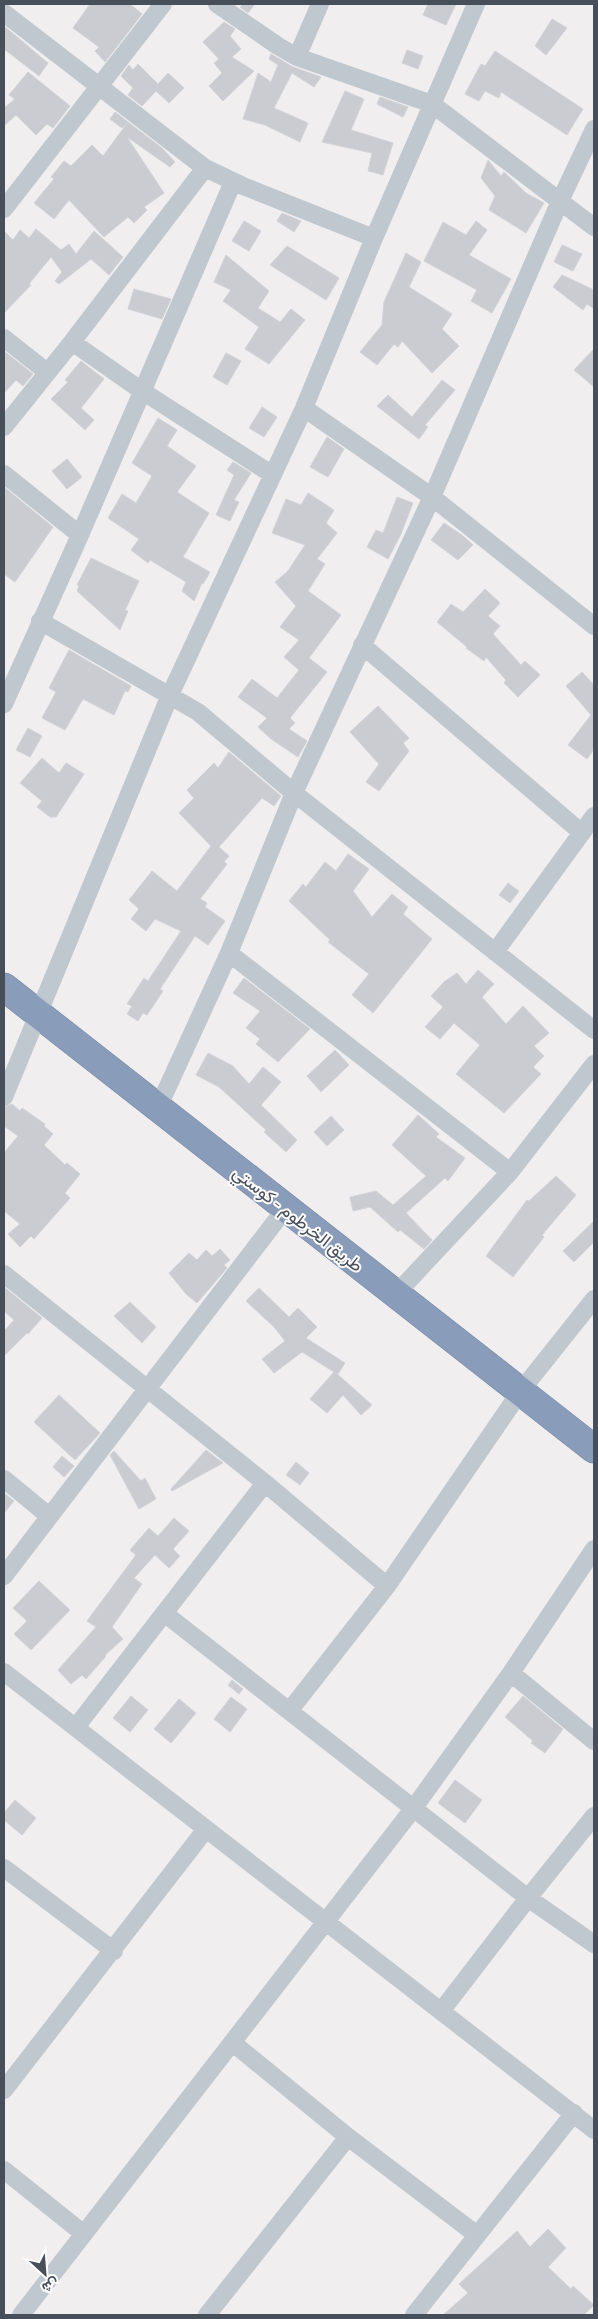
<svg xmlns="http://www.w3.org/2000/svg" width="598" height="2319" font-family="'Sofia Sans Condensed',Vazirmatn,sans-serif">
  <style>
    .building { fill: #cbccd2; stroke: #d2d3d9 }
    .lines { fill: none; stroke-linecap: round; stroke-linejoin: round }
    .highway-casing { stroke: #7487a5; stroke-width: 29 }
    .street { stroke: #bfc7cf; stroke-width: 18 }
    .highway { stroke: #899cb9; stroke-width: 28 }
    .labels { text-anchor: middle; stroke-width: 4; stroke-linejoin: round; paint-order: stroke }
    .street-label { font-size: 18px; fill: #474f5a; stroke: #fff }
  </style>
  <rect width="100%" height="100%" fill="#f0eeee"/>
  <path class="building" d="M90,4H130L142,14L105,62L95,51L99,47L73,28Z
    M243,4H253L254,5L248,13L240,7Z
    M428,4H456L446,25L423,15Z
    M552,19L567,28L546,55L535,46Z
    M224,22L235,29L230,36L241,49L232,57L254,71L223,101L209,86L222,73L214,63L219,59L203,42Z
    M4,26L48,63L39,76L4,49Z
    M407,50L423,56L418,69L402,63Z
    M495,51L583,109L567,135L501,92L499,98L485,91L479,101L465,94L481,64L485,66Z
    M271,54L293,67L321,77L314,87L292,73L274,108L308,123L300,142L265,125L243,119L258,73L271,82L278,65L269,59Z
    M138,64L158,84L168,73L184,88L169,103L156,91L142,106L128,95L133,88L121,76L129,65L133,70Z
    M28,72L70,106L53,128L47,124L36,135L16,115L4,126V108L15,99L9,95Z
    M345,91L364,99L351,130L393,143L383,175L368,171L372,153L322,142Z
    M380,97L408,107L403,117L377,104Z
    M115,112L128,122L122,128L110,119Z
    M128,122L162,148L175,162L170,167L127,137L164,193L144,207L147,210L134,223L128,217L104,237L69,200L54,219L34,203L54,179L51,177L64,161L71,166L92,145L103,156Z
    M488,160L501,176L504,172L526,193L544,203L526,233L489,210L495,196L481,178Z
    M282,213L301,221L294,232L277,221Z
    M244,221L261,231L249,251L232,241Z
    M476,221L487,230L469,255L511,279L492,313L471,301L477,290L424,261L443,222L466,235Z
    M36,229L61,250L69,244L76,254L94,231L123,257L109,275L91,259L59,284L55,281L62,272L51,257L29,284L31,285L4,313V231L13,240L20,230L29,238Z
    M562,245L582,254L573,271L554,262Z
    M287,246L339,278L326,300L270,265Z
    M406,253L421,262L409,287L452,314L442,329L459,346L432,373L402,341L398,347L394,344L377,365L360,352L382,325L384,302Z
    M226,255L269,291L258,308L280,322L291,309L305,320L269,364L245,349L259,327L223,301L231,290L214,282Z
    M562,275L594,290V309L587,304L583,310L553,287Z
    M134,289L171,299L162,319L128,309Z
    M594,349V387L574,370Z
    M4,351L33,374L23,386L16,380L4,393Z
    M226,353L241,361L227,385L213,377Z
    M81,361L104,379L81,408L94,420L85,430L51,399L68,382L65,380Z
    M442,380L455,390L425,425L428,427L419,439L377,406L388,395L412,417Z
    M262,407L277,417L264,437L249,428Z
    M158,418L177,430L167,446L196,466L177,492L209,513L183,557L210,572L203,584L202,583L194,601L182,591L186,582L150,560L148,563L131,550L139,539L108,518L122,494L136,503L152,476L132,463Z
    M327,437L344,449L328,477L310,467Z
    M67,459L82,477L67,489L52,471Z
    M233,462L251,473L234,500L239,502L230,521L216,515L234,475L227,470Z
    M4,487L53,527L15,582L4,574Z
    M308,493L334,510L326,523L337,533L317,559L325,564L308,591L341,615L309,658L327,672L290,718L295,723L289,729L307,741L298,757L271,739L258,727L267,718L238,697L252,679L277,698L299,670L284,657L299,640L280,627L296,606L275,582L288,571L305,545L272,533L286,499L301,505Z
    M397,497L413,503L401,534L388,559L367,547L376,530L383,533Z
    M444,523L462,535L473,545L458,560L431,540Z
    M91,558L139,581L125,610L128,611L120,630L77,591L79,586L77,585Z
    M485,589L500,603L488,616L500,626L493,634L521,665L525,661L540,675L518,697L504,683L506,680L486,657L484,661L466,648L467,647L437,622L451,604L463,612Z
    M69,650L131,686L128,692L125,691L114,715L83,699L65,730L42,718L56,692L49,688Z
    M582,672L594,685V749L587,759L568,745L591,715L566,686Z
    M378,706L409,738L403,743L409,751L379,791L366,782L379,764L350,732Z
    M28,728L42,736L30,757L16,750Z
    M229,752L281,796L274,806L262,798L219,847L229,856L224,862L227,864L200,899L207,903L205,907L225,921L208,945L195,936L160,989L163,991L147,1015L143,1013L138,1021L127,1014L132,1006L127,1004L144,978L148,981L181,931L155,919L146,931L131,919L139,909L129,900L152,871L177,891L211,846L179,813L194,798L187,790L214,763L218,768Z
    M42,758L59,773L66,763L84,774L56,817H50L37,807L42,801L20,783Z
    M348,854L369,869L353,891L372,917L392,894L408,907L403,914L432,939L373,1013L352,995L369,974L328,942L330,940L289,901L303,884L306,887L325,862L336,871Z
    M508,883L519,891L510,903L499,895Z
    M478,970L494,984L482,997L506,1024L523,1006L549,1033L534,1046L544,1056L533,1067L541,1074L504,1113L456,1074L480,1045L454,1023L440,1039L425,1027L443,1007L431,996L444,982L457,973L466,984Z
    M244,978L310,1029L278,1062L256,1044L260,1039L246,1028L260,1011L233,993Z
    M335,1050L349,1065L321,1092L307,1076Z
    M208,1053L233,1066L249,1084L263,1067L281,1082L261,1105L297,1140L286,1152L264,1132L266,1130L219,1087L196,1075Z
    M12,1104L20,1111L22,1108L45,1124L44,1126L53,1134L44,1145L65,1165L67,1163L80,1174L65,1193L70,1198L34,1239L31,1236L20,1247L8,1234L20,1224L4,1211V1153L18,1136L4,1126V1107Z
    M418,1115L439,1134L436,1137L465,1158L448,1181L445,1178L406,1213L432,1240L424,1249L400,1230L398,1232L370,1207L353,1211L350,1197L376,1191L393,1205L426,1176L392,1145Z
    M331,1116L344,1130L327,1146L314,1132Z
    M556,1176L576,1195L542,1235L544,1237L513,1277L486,1256L527,1200L529,1201Z
    M594,1221V1242L574,1262L563,1251Z
    M220,1249L230,1260L224,1265L227,1268L197,1303L186,1294L169,1273L189,1253L197,1260L206,1250L212,1256Z
    M4,1287L42,1318L28,1334L27,1333L4,1356V1331L14,1320L4,1311Z
    M259,1288L289,1317L298,1308L317,1327L306,1338L345,1363L338,1374L335,1372L372,1405L361,1415L343,1395L327,1413L310,1399L334,1372L302,1352L274,1373L262,1359L285,1341L274,1327L246,1301Z
    M130,1302L156,1327L142,1343L114,1316Z
    M59,1395L100,1433L75,1460L34,1422Z
    M206,1450L223,1463L172,1491L171,1489Z
    M114,1451L141,1481L145,1478L156,1499L139,1509L110,1455Z
    M62,1456L74,1466L64,1477L53,1467Z
    M296,1462L309,1473L300,1485L286,1475Z
    M4,1493L14,1501L4,1513Z
    M174,1518L189,1531L173,1549L180,1556L169,1568L155,1555L134,1578L142,1584L112,1627L123,1639L105,1655L106,1656L86,1679L82,1675L71,1684L58,1670L96,1627L87,1621L136,1555L130,1550L149,1528L158,1536Z
    M39,1581L70,1610L31,1650L14,1634L27,1621L13,1608Z
    M232,1680L243,1689L239,1694L228,1685Z
    M131,1696L148,1710L130,1732L113,1718Z
    M523,1696L563,1729L545,1753L531,1743L533,1741L505,1717Z
    M231,1697L247,1709L230,1732L214,1719Z
    M179,1699L196,1713L171,1743L154,1729Z
    M455,1780L482,1800L465,1823L438,1803Z
    M15,1800L36,1818L22,1835L4,1820V1813Z
    M548,2229L566,2248L548,2267L571,2289L573,2286L594,2305L584,2315H443L468,2293L459,2284L517,2231L530,2247Z"/>
  <g class="lines">
    <defs>
      <path id="highway" d="M4,987L594,1449"/>
    </defs>
    <use href="#highway" class="highway-casing"/>
    <path class="street" d="M217,4L278,46L297,57L432,104L594,227
      M4,13L205,168L243,186L374,238
      M297,57L320,4
      M4,209L163,4
      M4,338L47,372
      M72,342L142,391L273,475
      M304,408L432,497L594,626
      M4,427L72,342L205,168
      M4,474L80,535
      M40,621L198,712L294,793L594,1030
      M362,645L582,833
      M4,704L80,535L233,182
      M495,952L594,816
      M229,953L510,1172
      M4,1097L170,695L304,408L374,238L476,4
      M158,1108L229,953L294,793L432,497L560,201L594,129
      M4,1274L265,1483L387,1586
      M395,1295L510,1172L594,1064
      M4,1479L49,1516
      M4,1576L285,1209
      M164,1613L528,1898L594,1944
      M4,1672L594,2130
      M511,1673L594,1741
      M290,1710L387,1586L520,1392L594,1299
      M76,1727L265,1483
      M4,1868L114,1951
      M442,2010L528,1898L594,1816
      M233,2043L348,2137L477,2235
      M4,2090L206,1829
      M4,2170L84,2234
      M21,2315L413,1809L511,1673L594,1549
      M207,2315L348,2137
      M414,2315L574,2113"/>
    <use href="#highway" class="highway"/>
  </g>
  <g class="labels">
    <g class="street-label">
      <text transform="translate(298 1219) rotate(38)" y="6">طريق الخرطوم - كوستي</text>
    </g>
  </g>
  <rect width="598" height="2319" fill="none" stroke="#474f5a" stroke-width="10"/>
  <g transform="translate(45 2274) rotate(154)" stroke="#ffffff" stroke-width="4" paint-order="stroke">
  <path d="M0-4L9 19L0 12L-9 19Z" fill="#474f5a"/>
  <text y="-8" font-size="14" font-weight="bold" text-anchor="middle" fill="#474f5a">ش</text>
  </g>
</svg>
